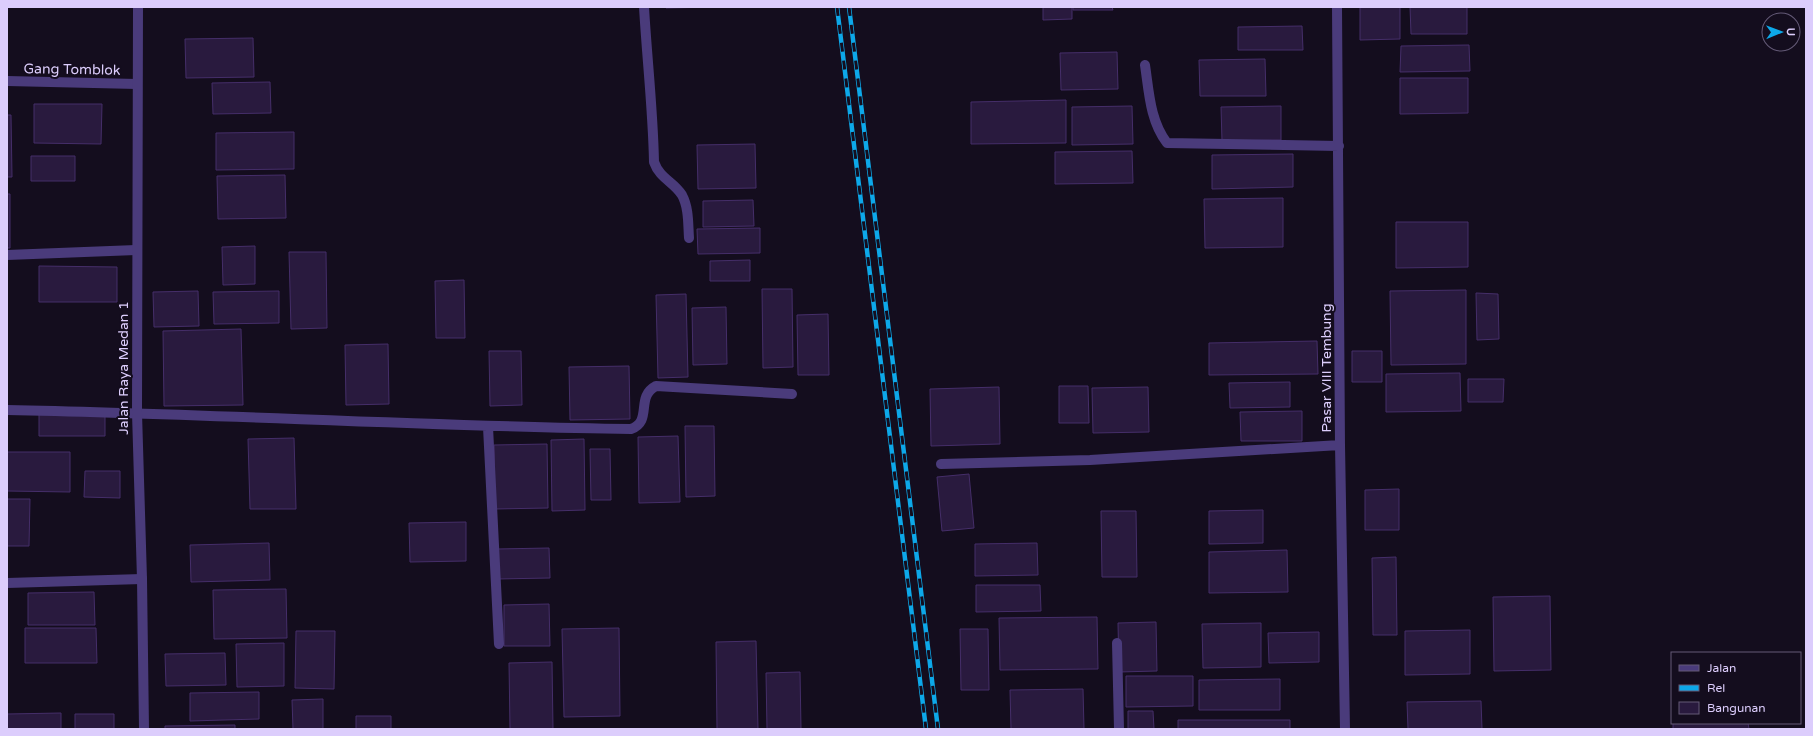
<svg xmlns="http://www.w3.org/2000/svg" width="1813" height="736" font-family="'Varela Round',sans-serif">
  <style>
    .building { fill: #291a3e; stroke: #452e69 }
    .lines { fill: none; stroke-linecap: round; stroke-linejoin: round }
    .minor { stroke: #4a3b7b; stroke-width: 10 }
    .tertiary { stroke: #4a3b7b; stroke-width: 10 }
    .rail-casing { stroke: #0da8e9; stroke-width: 4.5 }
    .rail { stroke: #140d1e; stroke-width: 3; stroke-dasharray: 9; stroke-linecap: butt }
    .labels { text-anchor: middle; stroke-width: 4; stroke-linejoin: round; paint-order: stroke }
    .street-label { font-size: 14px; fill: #dccdfc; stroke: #140d1e }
  </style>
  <rect width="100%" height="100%" fill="#140d1e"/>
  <path class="building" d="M666,7H715L666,8Z
    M1043,7H1072V19L1043,20Z
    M1073,7H1112L1113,10H1073Z
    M1360,7H1400V39L1360,40Z
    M1410,7H1467V34H1411Z
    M1302,26L1303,50H1238V27Z
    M253,38L254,77L186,78L185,39Z
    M1469,45L1470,71L1400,72L1401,46Z
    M1117,52L1118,89L1061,90L1060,53Z
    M1265,59L1266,96H1200L1199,60Z
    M1400,78H1468V113L1400,114Z
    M270,82L271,113L213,114L212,83Z
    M1066,100V143L971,144V102Z
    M34,104H102L101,144L34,143Z
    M1132,106L1133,144L1072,145V107Z
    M1281,106V140L1222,141L1221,107Z
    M7,115H11L12,177H7Z
    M294,132V169L216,170V133Z
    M755,144L756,188L698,189L697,145Z
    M1132,151L1133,183L1055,184V152Z
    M1293,154V187L1212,189V155Z
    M31,156H75V181H31Z
    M285,175L286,218L218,219L217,176Z
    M7,194H10V248H7Z
    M1283,198V247L1205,248L1204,199Z
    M753,200L754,226L703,227V201Z
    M1396,222H1468V267L1396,268Z
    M760,228V253L698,254L697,229Z
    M255,246V284L223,285L222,247Z
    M289,252H326L327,328L291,329Z
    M750,260V281H710V261Z
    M39,266L117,267V302H39Z
    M464,280L465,338H436L435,281Z
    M762,289H792L793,367L763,368Z
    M1466,290V364L1391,365L1390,291Z
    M198,291L199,326L154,327L153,292Z
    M279,291V323L214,324L213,292Z
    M1476,293L1498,294L1499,339L1477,340Z
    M686,294L688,377L658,378L656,295Z
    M726,307L727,364L693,365L692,308Z
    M828,314L829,375H798L797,315Z
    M241,329L243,405L164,406L163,331Z
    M1317,341L1318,374L1209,375V343Z
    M388,344L389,404L346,405L345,345Z
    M489,351H521L522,405L490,406Z
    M1352,351H1382V382H1352Z
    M629,366L630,419L570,420L569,367Z
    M1460,373L1461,411L1386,412V374Z
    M1468,379H1504L1503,402H1468Z
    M1290,382V407L1230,408L1229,383Z
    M1059,386H1088L1089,423H1059Z
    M999,387L1000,444L931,446L930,389Z
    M1148,387L1149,432L1093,433L1092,388Z
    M1302,411V441H1241L1240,412Z
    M39,412L105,413V436H39Z
    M685,426H714L715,496L686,497Z
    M678,436L680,502L639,503L638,437Z
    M294,438L296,509H250L248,439Z
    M584,439L585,510L552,511L551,440Z
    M547,444L548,508L495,509L494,445Z
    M590,449H610L611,500H591Z
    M7,452H70V492L7,491Z
    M85,471H120V498L84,497Z
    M969,474L974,528L942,531L937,477Z
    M1399,489V530H1365V490Z
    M7,499H30L29,546H7Z
    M1263,510V543L1209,544V511Z
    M1101,511H1136L1137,577H1102Z
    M466,522V561L410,562L409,523Z
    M269,543L270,580L191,582L190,545Z
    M1037,543L1038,575L975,576V544Z
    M549,548L550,578L497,579V549Z
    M1287,550L1288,592L1209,593V552Z
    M1396,557L1397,635H1373L1372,558Z
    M976,585H1040L1041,611L976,612Z
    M286,589L287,638L214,639L213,590Z
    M94,592L95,625H28V593Z
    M1550,596L1551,670L1494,671L1493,597Z
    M549,604L550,646H504V605Z
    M1097,617L1098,669L1000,670L999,618Z
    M1156,622L1157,671L1119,672L1118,623Z
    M1261,623V667L1203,668L1202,624Z
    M25,628H96L97,663H25Z
    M619,628L620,716L564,717L562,629Z
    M960,629H988L989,690H961Z
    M1470,630V674L1405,675V631Z
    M296,631H335L334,689L295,688Z
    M1319,632V662L1269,663L1268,633Z
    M756,641L758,729H717L716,642Z
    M284,643V686L237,687L236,644Z
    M225,653L226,685L166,686L165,654Z
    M552,662L553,729H510L509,663Z
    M800,672L801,729H767L766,673Z
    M1126,676H1193V706L1126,707Z
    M1280,679V710H1199V680Z
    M1083,689L1084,729H1011L1010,690Z
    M259,692V719L190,721V693Z
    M323,699V729H293L292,700Z
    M1481,701L1482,729H1408L1407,702Z
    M1128,711H1153L1154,729H1128Z
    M61,713V729H7V714Z
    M75,714H114V729H75Z
    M356,716H391V729H356Z
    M1178,720H1290V729H1178Z
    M1673,723H1748L1749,729H1673Z
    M235,725V729H165V726Z"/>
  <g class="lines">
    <path class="minor" d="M644,7C647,59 653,110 654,162C660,179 673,181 682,195C689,208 688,224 689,238
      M1337,7L1340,445L1345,729
      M1145,65C1149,92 1150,121 1167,143L1339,146
      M7,81L137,84
      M7,255L136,250
      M7,410C215,414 423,426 631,429C653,421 635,397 656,386L792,394
      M488,427L499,644
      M941,464L1090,460L1340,445
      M7,583L142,579
      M1117,643L1119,729"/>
    <path class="tertiary" d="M138,7L137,413L142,579L144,729"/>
    <defs>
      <path id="rail" d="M837,7L926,729
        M849,7L938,729"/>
    </defs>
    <use href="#rail" class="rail-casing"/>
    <use href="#rail" class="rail"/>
  </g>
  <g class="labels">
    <g class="street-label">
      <text transform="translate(72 69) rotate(1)" y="5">Gang Tomblok</text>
      <text transform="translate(123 368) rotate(-90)" y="5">Jalan Raya Medan 1</text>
      <text transform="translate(1326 368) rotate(-90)" y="5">Pasar VIII Tembung</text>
    </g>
  </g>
  <rect width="1813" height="736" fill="none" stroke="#dccdfc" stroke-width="16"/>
  <rect x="1671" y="652" width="130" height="72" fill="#140d1e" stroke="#645a77"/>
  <rect x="1679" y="665" width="20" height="6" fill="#4a3b7b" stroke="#645a77"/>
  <text x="1707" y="672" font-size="12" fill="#dccdfc">Jalan</text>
  <rect x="1679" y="685" width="20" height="6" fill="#0da8e9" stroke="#645a77"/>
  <text x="1707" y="692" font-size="12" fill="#dccdfc">Rel</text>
  <rect x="1679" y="702" width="20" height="12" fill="#291a3e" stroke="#645a77"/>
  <text x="1707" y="712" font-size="12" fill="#dccdfc">Bangunan</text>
  <g transform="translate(1781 32) rotate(89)"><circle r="19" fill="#140d1e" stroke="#645a77"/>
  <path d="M0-3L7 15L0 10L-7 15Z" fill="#0da8e9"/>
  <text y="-6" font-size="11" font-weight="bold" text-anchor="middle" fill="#dccdfc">U</text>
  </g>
</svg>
